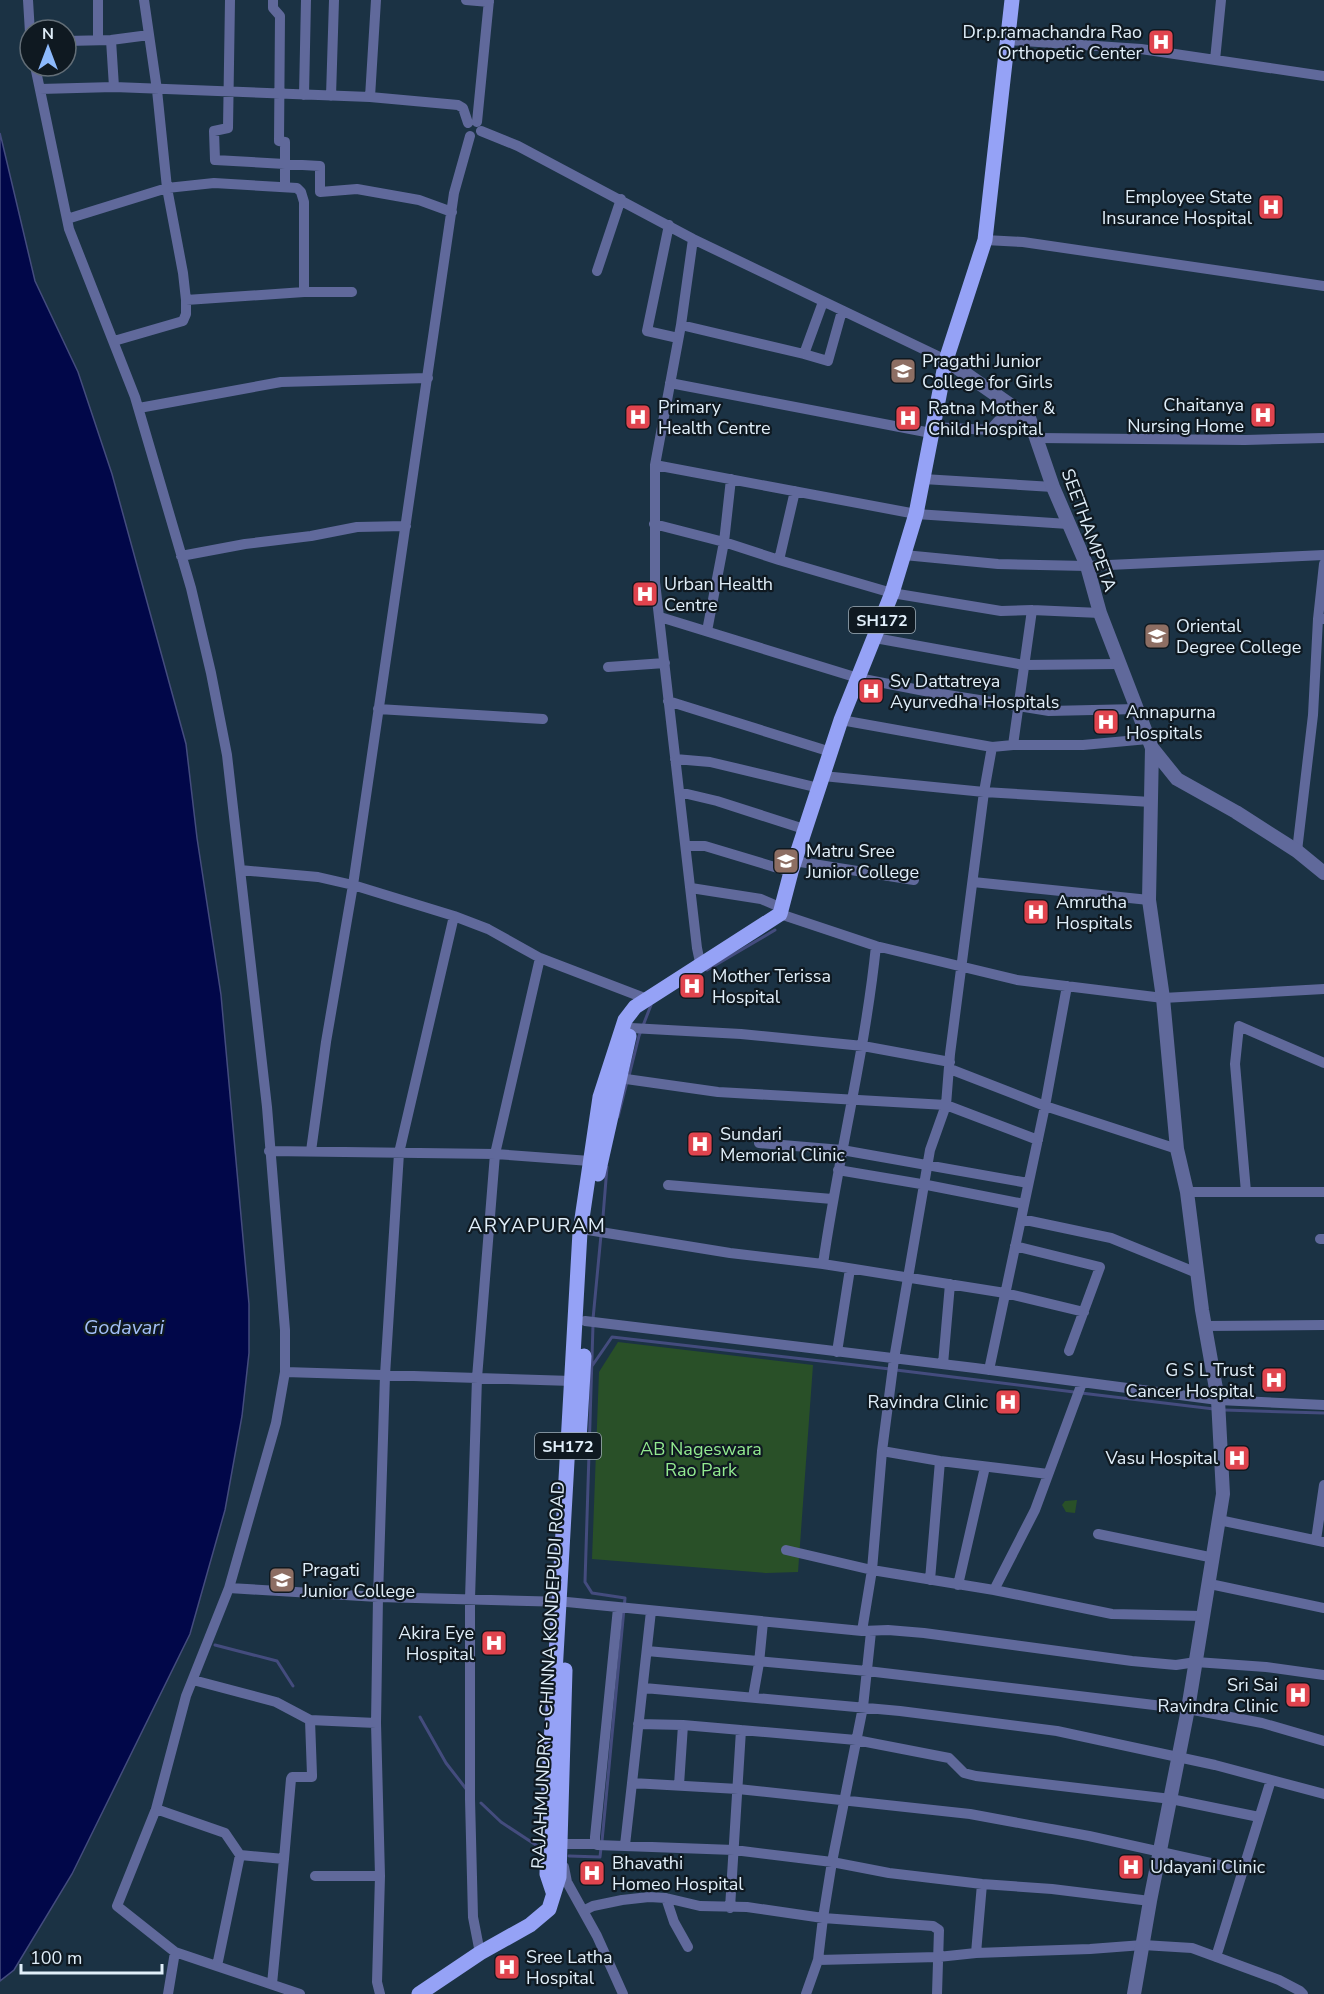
<svg xmlns="http://www.w3.org/2000/svg" width="1324" height="1994" font-family="'Nunito Sans',sans-serif">
  <style>
    .green { fill: #295028 }
    .water { fill: #010749; stroke: #444c7e; stroke-width: 1.5 }
    .lines { fill: none; stroke-linecap: round; stroke-linejoin: round }
    .stream { stroke: #444c7e; stroke-width: 3 }
    .minor { stroke: #60699b; stroke-width: 10 }
    .tertiary { stroke: #60699b; stroke-width: 14 }
    .primary { stroke: #95a2f6; stroke-width: 15 }
    .labels { text-anchor: middle; stroke-width: 4.5; stroke-linejoin: round; paint-order: stroke }
    .shield { fill: #0f1921; stroke: #a1aeb8; stroke-width: 1.5 }
    .shield-label { font-size: 16px; font-weight: bold; fill: #e0eef9 }
    .poi-label { font-size: 18px; fill: #e0eef9; stroke: #0f1921; text-anchor: start }
    .street-label { font-size: 18px; fill: #e0eef9; stroke: #0f1921 }
    .park-label { font-size: 18px; fill: #93ea90; stroke: #0f1921 }
    .neighbourhood-label { font-size: 20px; letter-spacing: 1.5px; fill: #e0eef9; stroke: #0f1921 }
    .water-label { font-size: 20px; font-style: italic; fill: #a2bef8; stroke: #0f1921 }
  </style>
  <rect width="100%" height="100%" fill="#1b3244"/>
  <path class="green" d="M618,1342L813,1365L798,1572L766,1573L592,1559L599,1372Z
    M1077,1500L1075,1513L1066,1512L1062,1505L1065,1501Z"/>
  <path class="water" d="M0,133L35,281L78,372L112,474L186,744L197,838L221,995L249,1304V1353L242,1416L225,1510L190,1634L72,1874L14,1970L0,1981Z"/>
  <g class="lines">
    <path class="stream" d="M707,970L775,930
      M629,1076L639,1036L651,1005
      M618,1117L627,1082
      M602,1229L607,1167
      M593,1319L601,1235
      M593,1325L585,1582L592,1593L625,1598L602,1841
      M592,1366L612,1337L890,1369
      M896,1370L1074,1392
      M1081,1393L1214,1409
      M1224,1410L1324,1413
      M215,1645L277,1661L293,1686
      M420,1717L446,1763L467,1790
      M481,1803L501,1822L542,1849
      M569,1856L600,1857L601,1848"/>
    <path class="minor" d="M28,0L30,33
      M230,0L228,128L214,131L215,160L320,166V192L357,189L419,200L452,212
      M273,0V8L280,16L279,141L285,142V187
      M466,0L489,2
      M98,40V0
      M111,40L114,87
      M1007,40L1141,49L1324,76
      M66,41L111,40L149,35
      M1215,60L1221,0
      M35,66L69,229L135,397L191,588L211,673L227,755L267,1107L285,1330V1372L276,1423L229,1588L186,1696L156,1809L117,1906L175,1952L300,1994
      M40,89L114,87L370,97L458,105L463,108L468,123
      M304,95L306,0
      M331,96L334,0
      M370,97L376,0
      M477,122L489,0
      M481,131L518,146L693,239L946,360
      M67,219L167,188L214,183L297,188L301,192L304,202V292L186,300L183,273L167,188L157,90L144,0
      M669,225L647,331L678,338
      M693,239L681,325L655,465V582L697,948L701,967
      M985,240L1023,242L1324,286
      M597,271L621,199
      M304,292H352
      M681,325L804,354L823,302
      M114,341L183,321L186,314V300
      M804,354L828,361L842,311
      M670,383L931,433
      M139,408L281,382L428,378
      M932,427L990,430L998,421L1029,418
      M1038,438L1245,440L1324,438
      M655,465L916,514L1068,524
      M923,479L1053,487
      M654,524L724,542L779,560L892,593L1001,611L1032,610L1100,613
      M904,555L998,564L1087,566L1324,555
      M181,556L245,544L311,536L357,527L406,526
      M779,560L795,491
      M660,617L858,678L935,693L1049,711L1137,709
      M1318,619L1324,564
      M707,631L724,542L731,479
      M875,638L1024,665L1120,664
      M608,667L665,663
      M668,701L831,752
      M378,709L543,719
      M841,720L992,747
      M1013,745H1083L1148,739
      M675,759L710,762L819,788
      M823,776L984,792L1151,802
      M679,792L717,801L804,829
      M686,846H705L791,872
      M1297,851L1313,715L1318,619H1324
      M794,861L914,880
      M240,870L318,877L353,885L454,916L488,929L540,958L647,999
      M973,882L1149,900
      M691,888L761,899L782,908
      M780,914L876,946L1017,980L1163,998L1324,989
      M631,1028L741,1034L863,1046L950,1062
      M950,1069L1045,1106L1177,1149
      M619,1078L718,1092L946,1105L1038,1140
      M759,1143L842,1150L1028,1183
      M269,1151L495,1154L590,1161
      M311,1151L326,1042L353,885L454,193L470,136
      M838,1170L927,1185L1024,1204
      M668,1185L832,1199
      M1187,1192H1324
      M1246,1192L1235,1064L1239,1026L1324,1063
      M1021,1219L1111,1238L1197,1273
      M588,1230L730,1253L823,1264L1005,1293L1084,1312
      M1320,1239H1324
      M1015,1246L1100,1267L1069,1351
      M823,1264C838,1158 865,1053 876,946
      M585,1321L975,1368L1218,1400L1324,1405
      M1205,1326L1324,1325
      M837,1352L850,1269
      M943,1364L950,1284
      M989,1370L1045,1106L1067,986
      M285,1372L572,1381
      M882,1451L940,1461L1048,1474
      M1219,1520L1324,1542
      M1098,1534L1214,1558
      M1316,1540L1324,1485
      M786,1550L872,1570L994,1590L1112,1614L1203,1616
      M930,1580L940,1461
      M1210,1584L1324,1608
      M958,1585L985,1467
      M229,1588L378,1597L567,1602L862,1631L888,1630L924,1633L1132,1661L1176,1665L1196,1662L1266,1667L1324,1675
      M994,1590L1035,1510L1082,1383
      M618,1608L595,1837V1842L597,1845L734,1850L832,1862L889,1873L982,1884L1052,1889L1150,1901
      M862,1631L872,1570L882,1451L894,1359L930,1150L946,1105L950,1054L984,792L992,747L1013,745L1032,610
      M647,1651L867,1671L1188,1709L1262,1723L1324,1741
      M193,1680L276,1702L310,1720L376,1723
      M644,1688L900,1711L1057,1731L1215,1765L1324,1794
      M753,1697L759,1663L763,1622
      M638,1724L683,1725L856,1740L949,1758L964,1773L976,1776L1171,1799L1259,1817
      M632,1783L651,1611
      M679,1785L683,1725
      M156,1809L225,1833L240,1855L284,1859L272,1984
      M561,1844H596
      M625,1845L632,1783L738,1789L970,1814L1089,1836L1242,1870
      M284,1859L291,1779L292,1777H312V1775L310,1720
      M564,1867L567,1882L597,1936L623,1994
      M315,1876H380
      M666,1898L674,1922L688,1947
      M730,1908L741,1730
      M583,1911L593,1906L622,1900L649,1897L666,1898L700,1906L747,1907L823,1918L933,1926L939,1930L937,1994
      M480,1953L473,1917L470,1799V1599L477,1378L495,1154L540,958
      M976,1953L982,1884
      M1216,1957L1271,1780
      M818,1960L938,1957L976,1953L1090,1949L1143,1945L1192,1948L1279,1980L1300,1991L1303,1994
      M217,1966L240,1855
      M168,1994L175,1952
      M380,1994L377,1982L380,1876L376,1723L378,1597L385,1375L399,1153L454,916
      M806,1994L818,1960L823,1918L832,1862L863,1707L871,1632"/>
    <path class="tertiary" d="M946,360L1029,418L1031,423L1053,487L1087,566L1100,613L1152,748L1177,779L1236,812L1297,851L1324,873
      M1134,1994L1150,1901L1188,1709L1223,1494L1218,1400L1202,1310L1187,1192L1177,1149L1163,998L1149,900L1152,748"/>
    <path class="primary" d="M598,1174L629,1036
      M579,1440L584,1356
      M553,1892L547,1874L549,1779L580,1232L600,1097L625,1020L635,1007L780,914L791,872L841,720L892,593L916,514L946,360L985,240L1012,0
      M419,1994L480,1953L530,1925L549,1909L559,1877L565,1670"/>
  </g>
  <defs>
    <symbol id="hospital-square" viewBox="-11 -11 22 22"><rect x="-9" y="-9" width="18" height="18" rx="4" fill="#e0444e" stroke="#0f1921"/><path d="M-5-5h3v3.5h4V-5h3V5h-3V1.5h-4V5h-3Z" fill="#fff"/></symbol>
    <symbol id="university-square" viewBox="-11 -11 22 22"><rect x="-9" y="-9" width="18" height="18" rx="4" fill="#8d6e63" stroke="#0f1921"/><path d="M0-5L7-2L0 1L-7-2ZM-4 1L0 2.5L4 1V4Q0 6-4 4Z" fill="#fff"/></symbol>
  </defs>
  <g fill-rule="evenodd">
    <use href="#hospital-square" x="1146" y="27" width="30" height="30"/>
    <use href="#hospital-square" x="1256" y="192" width="30" height="30"/>
    <use href="#university-square" x="888" y="356" width="30" height="30"/>
    <use href="#hospital-square" x="1248" y="400" width="30" height="30"/>
    <use href="#hospital-square" x="623" y="402" width="30" height="30"/>
    <use href="#hospital-square" x="893" y="403" width="30" height="30"/>
    <use href="#hospital-square" x="630" y="579" width="30" height="30"/>
    <use href="#university-square" x="1142" y="621" width="30" height="30"/>
    <use href="#hospital-square" x="856" y="676" width="30" height="30"/>
    <use href="#hospital-square" x="1091" y="707" width="30" height="30"/>
    <use href="#university-square" x="771" y="846" width="30" height="30"/>
    <use href="#hospital-square" x="1021" y="897" width="30" height="30"/>
    <use href="#hospital-square" x="677" y="971" width="30" height="30"/>
    <use href="#hospital-square" x="685" y="1129" width="30" height="30"/>
    <use href="#hospital-square" x="1259" y="1365" width="30" height="30"/>
    <use href="#hospital-square" x="993" y="1387" width="30" height="30"/>
    <use href="#hospital-square" x="1222" y="1443" width="30" height="30"/>
    <use href="#university-square" x="267" y="1565" width="30" height="30"/>
    <use href="#hospital-square" x="479" y="1628" width="30" height="30"/>
    <use href="#hospital-square" x="1283" y="1680" width="30" height="30"/>
    <use href="#hospital-square" x="1116" y="1852" width="30" height="30"/>
    <use href="#hospital-square" x="577" y="1858" width="30" height="30"/>
    <use href="#hospital-square" x="492" y="1952" width="30" height="30"/>
  </g>
  <g class="labels">
    <g class="shield">
      <rect x="849" y="607" width="66" height="26" rx="4.5"/>
      <rect x="535" y="1433" width="66" height="26" rx="4.5"/>
    </g>
    <g class="shield-label">
      <text x="882" y="626">SH172</text>
      <text x="568" y="1452">SH172</text>
    </g>
    <g class="poi-label">
      <text x="1142" y="38" text-anchor="end">Dr.p.ramachandra Rao<tspan x="1142" dy="21">Orthopetic Center</tspan></text>
      <text x="1252" y="203" text-anchor="end">Employee State<tspan x="1252" dy="21">Insurance Hospital</tspan></text>
      <text x="922" y="367">Pragathi Junior<tspan x="922" dy="21">College for Girls</tspan></text>
      <text x="1244" y="411" text-anchor="end">Chaitanya<tspan x="1244" dy="21">Nursing Home</tspan></text>
      <text x="658" y="413">Primary<tspan x="658" dy="21">Health Centre</tspan></text>
      <text x="928" y="414">Ratna Mother &amp;<tspan x="928" dy="21">Child Hospital</tspan></text>
      <text x="664" y="590">Urban Health<tspan x="664" dy="21">Centre</tspan></text>
      <text x="1176" y="632">Oriental<tspan x="1176" dy="21">Degree College</tspan></text>
      <text x="890" y="687">Sv Dattatreya<tspan x="890" dy="21">Ayurvedha Hospitals</tspan></text>
      <text x="1126" y="718">Annapurna<tspan x="1126" dy="21">Hospitals</tspan></text>
      <text x="806" y="857">Matru Sree<tspan x="806" dy="21">Junior College</tspan></text>
      <text x="1056" y="908">Amrutha<tspan x="1056" dy="21">Hospitals</tspan></text>
      <text x="712" y="982">Mother Terissa<tspan x="712" dy="21">Hospital</tspan></text>
      <text x="720" y="1140">Sundari<tspan x="720" dy="21">Memorial Clinic</tspan></text>
      <text x="1254" y="1376" text-anchor="end">G S L Trust<tspan x="1254" dy="21">Cancer Hospital</tspan></text>
      <text x="988" y="1408" text-anchor="end">Ravindra Clinic</text>
      <text x="1218" y="1464" text-anchor="end">Vasu Hospital</text>
      <text x="302" y="1576">Pragati<tspan x="302" dy="21">Junior College</tspan></text>
      <text x="474" y="1639" text-anchor="end">Akira Eye<tspan x="474" dy="21">Hospital</tspan></text>
      <text x="1278" y="1691" text-anchor="end">Sri Sai<tspan x="1278" dy="21">Ravindra Clinic</tspan></text>
      <text x="612" y="1869">Bhavathi<tspan x="612" dy="21">Homeo Hospital</tspan></text>
      <text x="1150" y="1873">Udayani Clinic</text>
      <text x="526" y="1963">Sree Latha<tspan x="526" dy="21">Hospital</tspan></text>
    </g>
    <g class="street-label">
      <text transform="translate(1089 530) rotate(70)" y="6">SEETHAMPETA</text>
      <text transform="translate(548 1675) rotate(-87)" y="6">RAJAHMUNDRY - CHINNA KONDEPUDI ROAD</text>
    </g>
    <g class="park-label">
      <text x="701" y="1455">AB Nageswara<tspan x="701" dy="21">Rao Park</tspan></text>
    </g>
    <g class="neighbourhood-label">
      <text x="537" y="1232">ARYAPURAM</text>
    </g>
    <g class="water-label">
      <text x="124" y="1334">Godavari</text>
    </g>
  </g>
  <g transform="translate(48 48)"><circle r="28" fill="#0f1921" stroke="#636e77" stroke-width="1.5"/>
  <path d="M0-4.5L10 22L0 15L-10 22Z" fill="#8cb9fc"/>
  <text y="-9" font-size="16" font-weight="bold" text-anchor="middle" fill="#e0eef9">N</text>
  </g>
  <path d="M21 1964v9h141v-9" fill="none" stroke="#e0eef9" stroke-width="3"/>
  <text x="30" y="1964" font-size="18" fill="#e0eef9" stroke="#0f1921" stroke-width="4.5" paint-order="stroke">100 m</text>
</svg>
